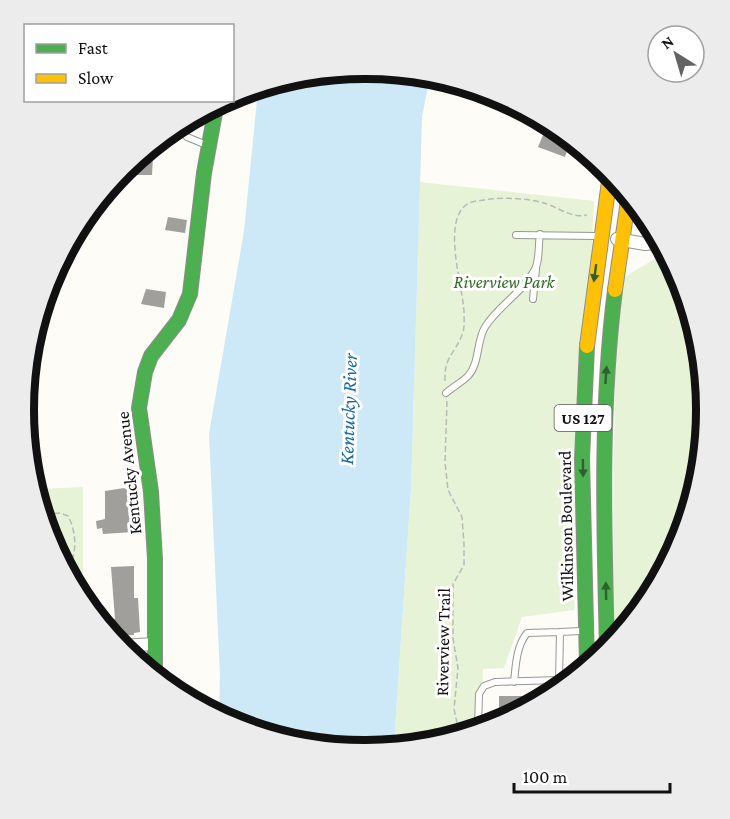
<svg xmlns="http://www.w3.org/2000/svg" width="730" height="819" font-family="'Crimson Pro',serif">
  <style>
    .green { fill: #e7f3d7 }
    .water { fill: #cde8f7 }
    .building { fill: #a19f9c }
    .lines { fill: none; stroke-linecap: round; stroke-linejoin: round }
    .lane-casing { stroke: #979795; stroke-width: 8 }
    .street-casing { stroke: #979795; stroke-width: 14 }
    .fast-casing { stroke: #8e8d8b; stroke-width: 16 }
    .slow-casing { stroke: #8e8d8b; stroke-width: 16 }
    .path { stroke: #b9b9b8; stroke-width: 1.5; stroke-dasharray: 6 3; stroke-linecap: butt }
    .lane { stroke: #fffffe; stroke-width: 6 }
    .street { stroke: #fffffe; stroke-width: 12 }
    .fast { stroke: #4caf50; stroke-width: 14 }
    .slow { stroke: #ffc107; stroke-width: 14 }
    .oneway { fill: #2e6030 }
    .labels { text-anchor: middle; stroke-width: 6; stroke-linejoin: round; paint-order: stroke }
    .shield { fill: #fff; stroke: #585858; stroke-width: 1.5 }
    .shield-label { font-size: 16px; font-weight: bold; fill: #111 }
    .park-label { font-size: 18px; font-style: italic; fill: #2f6b1f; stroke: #fff }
    .street-label { font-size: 18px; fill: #111; stroke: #fff }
    .water-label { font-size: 20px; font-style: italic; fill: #1768a6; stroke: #fff }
    .rim { fill: none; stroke: #111; stroke-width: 8 }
  </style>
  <rect width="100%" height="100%" fill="#fdfcf7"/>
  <path class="green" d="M420,182L594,201L574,610L522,617L504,668L483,669L481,727L394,745L411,488Z
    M663,254L680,279L706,410L680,540L612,641L616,282Z
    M83,487V589L50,540L40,489Z"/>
  <path class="water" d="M365,69L429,81L422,117L411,488L394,745L365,750L234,724L219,714L220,676L209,434L244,231L258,90Z"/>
  <path class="building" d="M546,128L569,144L565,157L538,147Z
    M143,155L153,156L152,175H136L137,159Z
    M168,217L187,220L185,233L165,230Z
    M146,289L166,292L164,308L141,304Z
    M124,488L127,490L129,518H133V532L103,534L102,528L97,529L96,521L105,519V491Z
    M134,566V598H138L140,632L134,633V635L114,636L108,627V619H115L111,567Z
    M499,696H538L499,722Z"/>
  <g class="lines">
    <defs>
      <path id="lane" d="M181,130L187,137L209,146
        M516,235L596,236
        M533,299L536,269
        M446,393C453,387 462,382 468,376C480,363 476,342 485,327C498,306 522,293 534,271C540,262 538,245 540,234
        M559,681L560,632L581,631
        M514,682C516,665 516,647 527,633L560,632
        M478,728L479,694L484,686L495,682L559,680"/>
      <path id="street" d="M617,239L645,244L656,243
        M121,646L154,644"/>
      <path id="fast" d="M607,649C604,529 600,410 615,290
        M587,664L582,459L587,346
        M155,671V559L151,492L139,408L145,372L151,356L179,320L190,294L204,173L216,107"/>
      <path id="slow" d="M615,290L628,201
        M587,346L610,174"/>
    </defs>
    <use href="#lane" class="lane-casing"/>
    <use href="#street" class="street-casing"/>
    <use href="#fast" class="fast-casing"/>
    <use href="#slow" class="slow-casing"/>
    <path class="path" d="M445,381C444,357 454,355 462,335C465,329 464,319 464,312C463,287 442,223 466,205C471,201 478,201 484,200C502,197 526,198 544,203C558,207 572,219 587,215
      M447,401L445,462L448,490L462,517L464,544V565L453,584V639L458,668L454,709L459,732
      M45,514L60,513L68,516C76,531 78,553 68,567"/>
    <use href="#lane" class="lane"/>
    <use href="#street" class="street"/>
    <use href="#fast" class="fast"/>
    <use href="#slow" class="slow"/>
  </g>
  <defs><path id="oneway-solid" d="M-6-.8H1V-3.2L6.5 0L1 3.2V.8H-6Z" transform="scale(1.5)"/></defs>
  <g class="oneway">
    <use href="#oneway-solid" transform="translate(595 273) rotate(98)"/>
    <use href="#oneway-solid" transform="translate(606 375) rotate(-86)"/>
    <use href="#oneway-solid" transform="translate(583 468) rotate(89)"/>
    <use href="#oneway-solid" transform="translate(606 591) rotate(-91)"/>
  </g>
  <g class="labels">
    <rect class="shield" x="554.5" y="405" width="57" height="26" rx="4.5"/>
    <g class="shield-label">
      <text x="583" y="424">US 127</text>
    </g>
    <g class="park-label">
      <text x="504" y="288">Riverview Park</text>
    </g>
    <g class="street-label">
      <text transform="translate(129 473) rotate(-96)" y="6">Kentucky Avenue</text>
      <text transform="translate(566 526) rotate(-91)" y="6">Wilkinson Boulevard</text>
      <text transform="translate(443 642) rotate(-89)" y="6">Riverview Trail</text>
    </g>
    <g class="water-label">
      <text transform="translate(348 409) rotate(-88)" y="7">Kentucky River</text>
    </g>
  </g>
  <path d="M0 0H730V819H0ZM364 79H366A330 330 0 0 1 696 409V410A330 330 0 0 1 366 740H364A330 330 0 0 1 34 410V409A330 330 0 0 1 364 79Z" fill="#ececec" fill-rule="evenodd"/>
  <path class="rim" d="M364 79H366A330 330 0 0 1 696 409V410A330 330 0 0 1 366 740H364A330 330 0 0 1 34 410V409A330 330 0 0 1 364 79Z"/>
  <rect x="24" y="24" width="210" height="78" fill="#ffffff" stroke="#a0a0a0" stroke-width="1.5"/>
  <rect x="36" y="44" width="30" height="9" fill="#4caf50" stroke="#a0a0a0" stroke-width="1.5"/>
  <text x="78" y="54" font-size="18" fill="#111111">Fast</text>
  <rect x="36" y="74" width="30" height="9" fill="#ffc107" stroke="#a0a0a0" stroke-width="1.5"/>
  <text x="78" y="84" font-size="18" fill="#111111">Slow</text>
  <g transform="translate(676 54) rotate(323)"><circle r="28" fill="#ffffff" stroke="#a0a0a0" stroke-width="1.5"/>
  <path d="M0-4.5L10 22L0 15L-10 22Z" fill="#646362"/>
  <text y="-9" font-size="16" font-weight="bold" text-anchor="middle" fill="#111111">N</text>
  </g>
  <path d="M514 783v9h156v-9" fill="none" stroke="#111111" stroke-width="3"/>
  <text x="523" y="783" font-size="18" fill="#111111" stroke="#ffffff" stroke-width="4.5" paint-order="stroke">100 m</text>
</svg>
